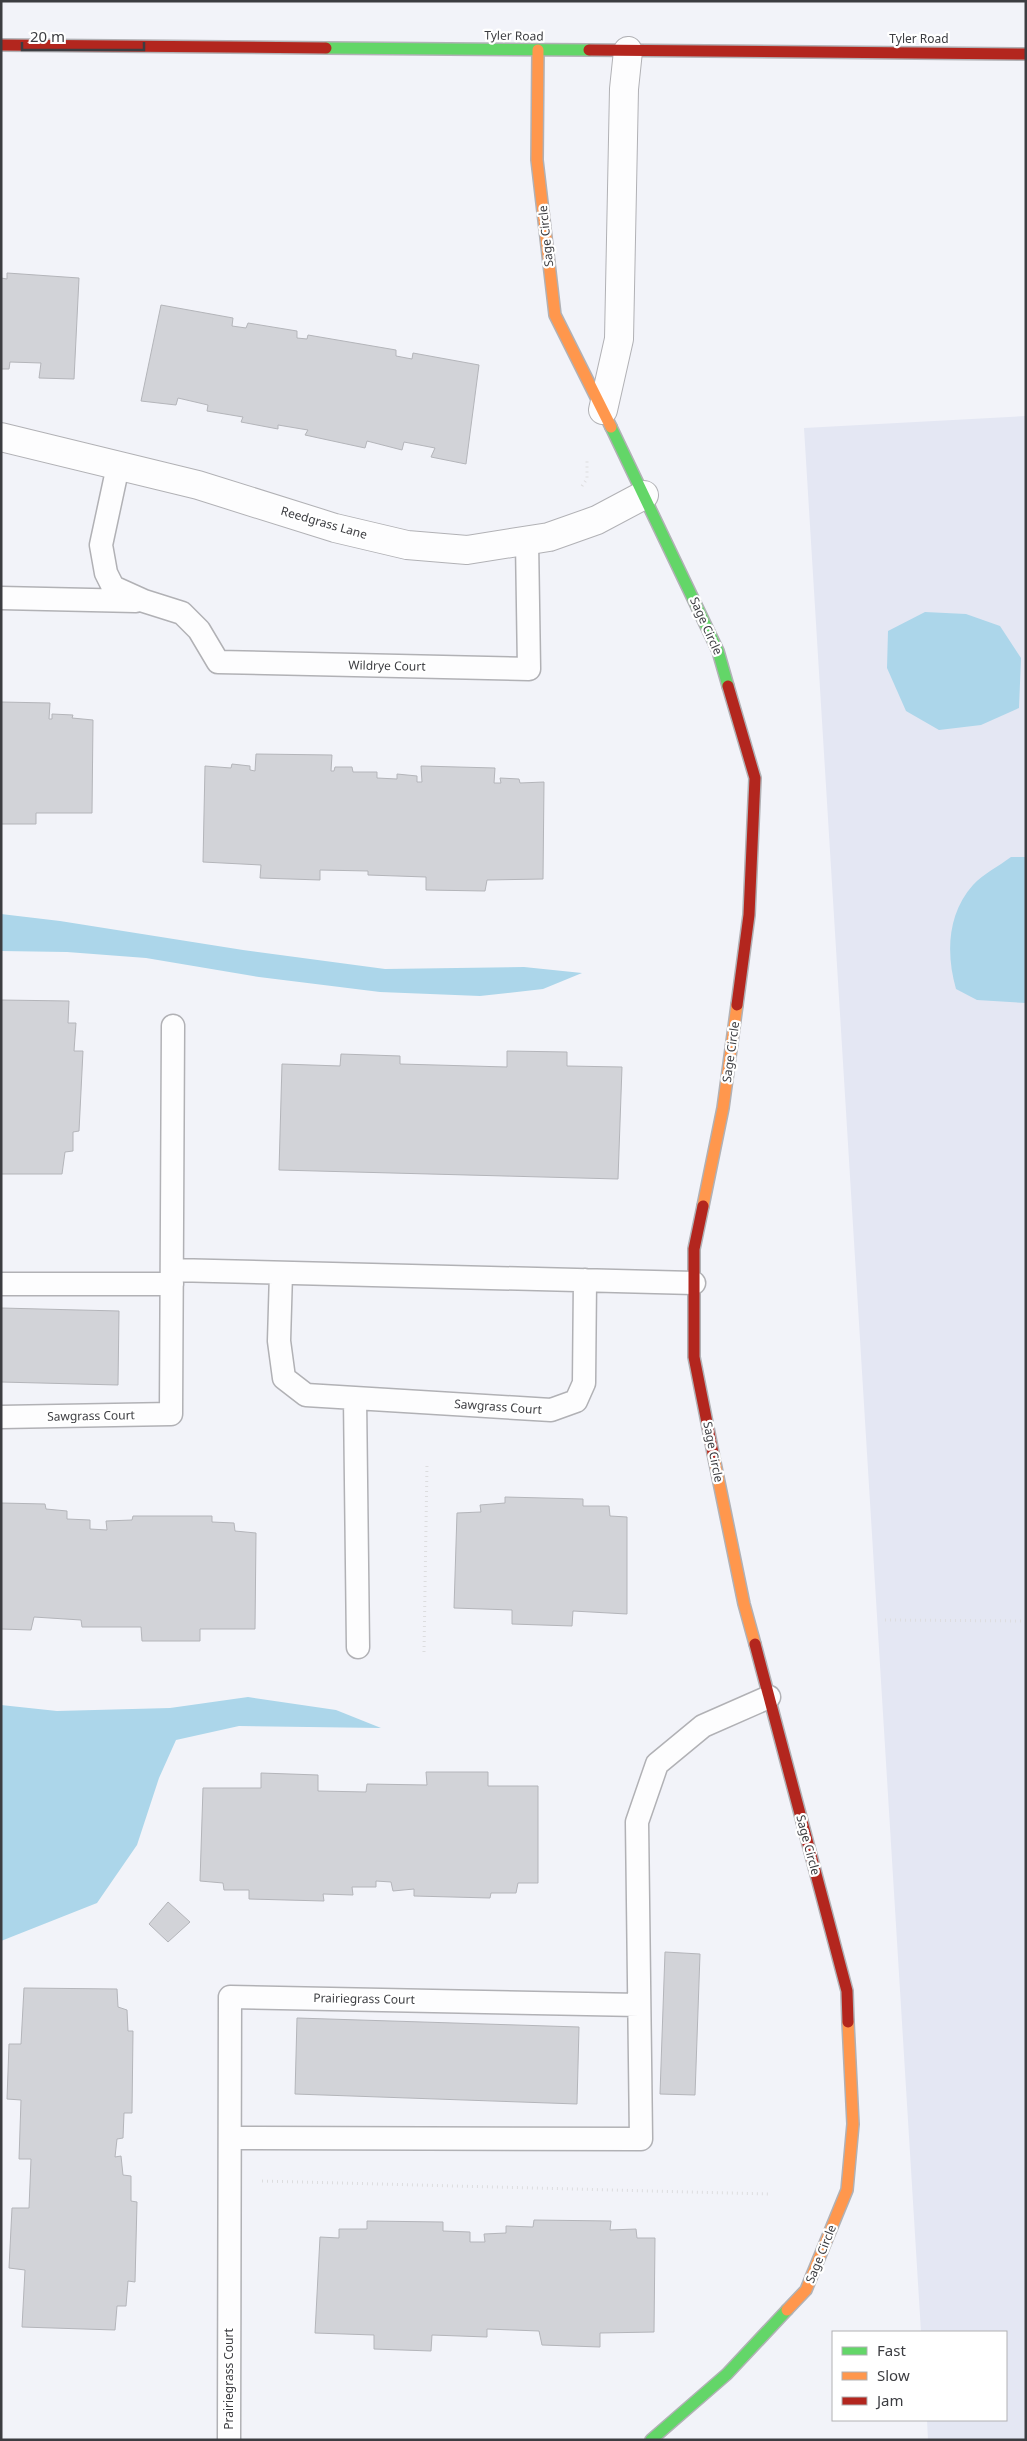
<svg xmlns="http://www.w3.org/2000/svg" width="1027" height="2441" font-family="'Noto Sans',sans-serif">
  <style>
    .built { fill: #e4e7f3 }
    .water { fill: #acd6ea }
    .building { fill: #d2d3d8; stroke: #b4b5ba }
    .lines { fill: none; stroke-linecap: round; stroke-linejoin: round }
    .lane-casing { stroke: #b1b1b5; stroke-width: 25 }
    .street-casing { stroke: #b1b1b5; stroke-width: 30 }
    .fast-casing { stroke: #b1b1b5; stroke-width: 14 }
    .slow-casing { stroke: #b1b1b5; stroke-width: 14 }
    .jam-casing { stroke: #b1b1b5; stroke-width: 14 }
    .path { stroke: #dddddf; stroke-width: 3; stroke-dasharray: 1 4; stroke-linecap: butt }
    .lane { stroke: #fdfdfe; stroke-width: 22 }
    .street { stroke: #fdfdfe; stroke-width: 28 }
    .fast { stroke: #63d668; stroke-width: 11 }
    .slow { stroke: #ff974d; stroke-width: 11 }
    .jam { stroke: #b3261e; stroke-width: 11 }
    .labels { text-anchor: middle; stroke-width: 4.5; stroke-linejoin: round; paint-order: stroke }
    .street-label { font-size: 12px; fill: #3c3d41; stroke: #fff }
  </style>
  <rect width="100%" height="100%" fill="#f2f3f9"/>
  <path class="built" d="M1026,416V2440H928L927,2420H1006V2332H921L804,428Z"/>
  <path class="water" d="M925,612L966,614L1000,626L1021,658L1019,708L981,725L939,730L906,711L887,668L888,631Z
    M1011,857H1026V1003L977,1000L956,989C946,954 947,914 973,885C983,874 999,866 1011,857Z
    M1,914L60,921L243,950L385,969L524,967L582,973L543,989L480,996L380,992L259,977L146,958L67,952L1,951Z
    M248,1697L336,1710L381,1728L239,1726L176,1740L159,1778L137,1845L97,1903L1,1941V1705L57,1711L170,1708Z"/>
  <path class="building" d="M7,273L79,278L74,379L39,378L41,363L10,362L9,369H1V278L7,279Z
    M161,305L233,318L232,326L246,328L248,323L297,331V338L307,339L308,335L396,350V356L412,359L413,353L479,365L466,464L431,457L435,448L404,442L402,450L367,441L365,448L305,435L308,430L278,425V429L241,422L243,417L207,411L208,405L178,398L176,405L141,401Z
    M1,702L50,703L49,719H52V714L73,715L72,718L93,720L92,813H36V824H1Z
    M256,754L332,755L331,771H334L335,767H352L353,772H377V778L397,779V774L417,776V782H422L421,766L495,768L494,783H501L500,778L519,779L520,783L544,782L543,879L487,880L485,891L426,890V877L368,875V871L320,870V880L260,878L261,865L203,862L205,766L231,768L232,764L250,766V770L255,771Z
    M1,1000L69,1001L68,1023H76L74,1051H83L79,1131L73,1132V1151L65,1152L62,1174H1Z
    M507,1051L567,1052V1066L622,1067L618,1179L279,1170L282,1064L340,1066L341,1054L400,1056V1064L507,1067Z
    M1,1308L119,1311L118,1385L1,1382Z
    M505,1497L583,1499V1506H609L610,1516L627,1517V1614L573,1611L572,1626L512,1624V1610L454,1608L457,1513L481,1512L480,1505L505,1503Z
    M1,1503L45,1504L46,1509L67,1511V1519L90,1520V1529L107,1530L106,1521L132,1520L133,1516H212V1522L234,1523L235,1531L256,1533L255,1629H200V1641H142L141,1627H82L81,1620L34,1617L31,1630L1,1629Z
    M426,1772H488V1786H538V1883H518L516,1893H491L490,1898L414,1896V1889L393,1891L391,1882L376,1881V1887H352L353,1895L323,1894L324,1901L249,1899V1890H224L223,1883L200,1881L203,1788H261V1773L318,1775V1791L366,1792L367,1784L427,1785Z
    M168,1902L190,1922L168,1942L149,1924Z
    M665,1952L700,1954L695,2095L660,2094Z
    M24,1988L117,1989L118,2007L127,2010L128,2031H133L132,2113H124L123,2138L117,2139L115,2157L121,2156L123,2175L131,2176V2201L137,2202L135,2282L128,2281L126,2306H117L115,2330L22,2327L25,2270L9,2268L12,2208H29L31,2159H19L21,2100L7,2099L9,2044H21Z
    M297,2018L579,2027L577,2104L295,2094Z
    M534,2220L611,2221L610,2230L636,2229L637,2238H655L654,2332L600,2333V2347L542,2345L539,2331L487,2329V2337L432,2335L431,2351L374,2349V2335L315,2333L320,2237L339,2238V2229H367V2221L443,2222V2231L470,2232V2242H485L484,2234L506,2233V2226L533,2227Z"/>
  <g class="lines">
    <defs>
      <path id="lane" d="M118,466L101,545L106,573L113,587L144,601L182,613L199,630L218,662L529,669L527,541
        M1,598L136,601
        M172,1270L694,1283
        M281,1273L279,1341L284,1378L306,1395L551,1410L576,1401L584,1383L585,1280
        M1,1284H172
        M355,1398L358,1647
        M1,1417L171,1414L173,1026
        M230,2138L641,2139L637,1822L657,1764L703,1726L769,1697
        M229,2440L230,1997L639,2005"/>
      <path id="street" d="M603,410L619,339L624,89L628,51
        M1,437L198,485L335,528L407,545L467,550L549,537L597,520L644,495"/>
      <path id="fast" d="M326,48L589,50
        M611,427L718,651L728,686
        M651,2440L727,2374L787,2310"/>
      <path id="slow" d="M538,50L537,160L555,315L611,427
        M703,1206L723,1108L737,1005
        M713,1453L744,1604L755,1644
        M787,2310L806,2290L847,2190L853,2124L848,2022"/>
      <path id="jam" d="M1,45L326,48
        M589,50L1026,54
        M728,686L755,778L749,915L737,1005
        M703,1206L694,1249V1357L713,1453
        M755,1644L847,1991L848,2022"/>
    </defs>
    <use href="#lane" class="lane-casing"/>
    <use href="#street" class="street-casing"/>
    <use href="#fast" class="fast-casing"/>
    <use href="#slow" class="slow-casing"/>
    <use href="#jam" class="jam-casing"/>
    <path class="path" d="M582,486L587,479V461
      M885,1620L1026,1621
      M424,1652L427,1463
      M262,2181L768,2194"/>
    <use href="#lane" class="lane"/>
    <use href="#street" class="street"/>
    <use href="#fast" class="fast"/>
    <use href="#slow" class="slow"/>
    <use href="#jam" class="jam"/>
  </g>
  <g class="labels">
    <g class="street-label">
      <text transform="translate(514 36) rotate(1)" y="4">Tyler Road</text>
      <text x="919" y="43">Tyler Road</text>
      <text transform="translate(546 236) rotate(-96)" y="4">Sage Circle</text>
      <text transform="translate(324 523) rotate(16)" y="4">Reedgrass Lane</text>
      <text transform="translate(706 626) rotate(66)" y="4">Sage Circle</text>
      <text transform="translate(387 666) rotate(1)" y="4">Wildrye Court</text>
      <text transform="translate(731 1052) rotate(-82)" y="4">Sage Circle</text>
      <text transform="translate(498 1407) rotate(4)" y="4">Sawgrass Court</text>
      <text transform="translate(91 1416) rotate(-1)" y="4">Sawgrass Court</text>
      <text transform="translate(713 1452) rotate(79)" y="4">Sage Circle</text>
      <text transform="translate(808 1845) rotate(75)" y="4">Sage Circle</text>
      <text transform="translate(364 1999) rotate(1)" y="4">Prairiegrass Court</text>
      <text transform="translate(821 2254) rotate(-68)" y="4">Sage Circle</text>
      <text transform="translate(229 2379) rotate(-90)" y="4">Prairiegrass Court</text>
    </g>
  </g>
  <rect width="1027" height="2441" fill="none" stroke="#3c3d41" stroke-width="5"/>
  <rect x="832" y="2331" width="175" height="90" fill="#ffffff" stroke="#b1b1b3"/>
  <rect x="842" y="2347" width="25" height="8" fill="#63d668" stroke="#b1b1b3"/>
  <text x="877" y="2356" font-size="15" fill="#3c3d41">Fast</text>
  <rect x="842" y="2372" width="25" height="8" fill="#ff974d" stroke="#b1b1b3"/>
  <text x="877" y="2381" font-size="15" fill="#3c3d41">Slow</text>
  <rect x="842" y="2397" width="25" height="8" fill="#b3261e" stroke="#b1b1b3"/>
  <text x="877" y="2406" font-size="15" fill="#3c3d41">Jam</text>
  <path d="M22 42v8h122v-8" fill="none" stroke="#3c3d41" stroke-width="2.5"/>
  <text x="30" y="42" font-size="15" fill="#3c3d41" stroke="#ffffff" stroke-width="4" paint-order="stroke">20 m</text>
</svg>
